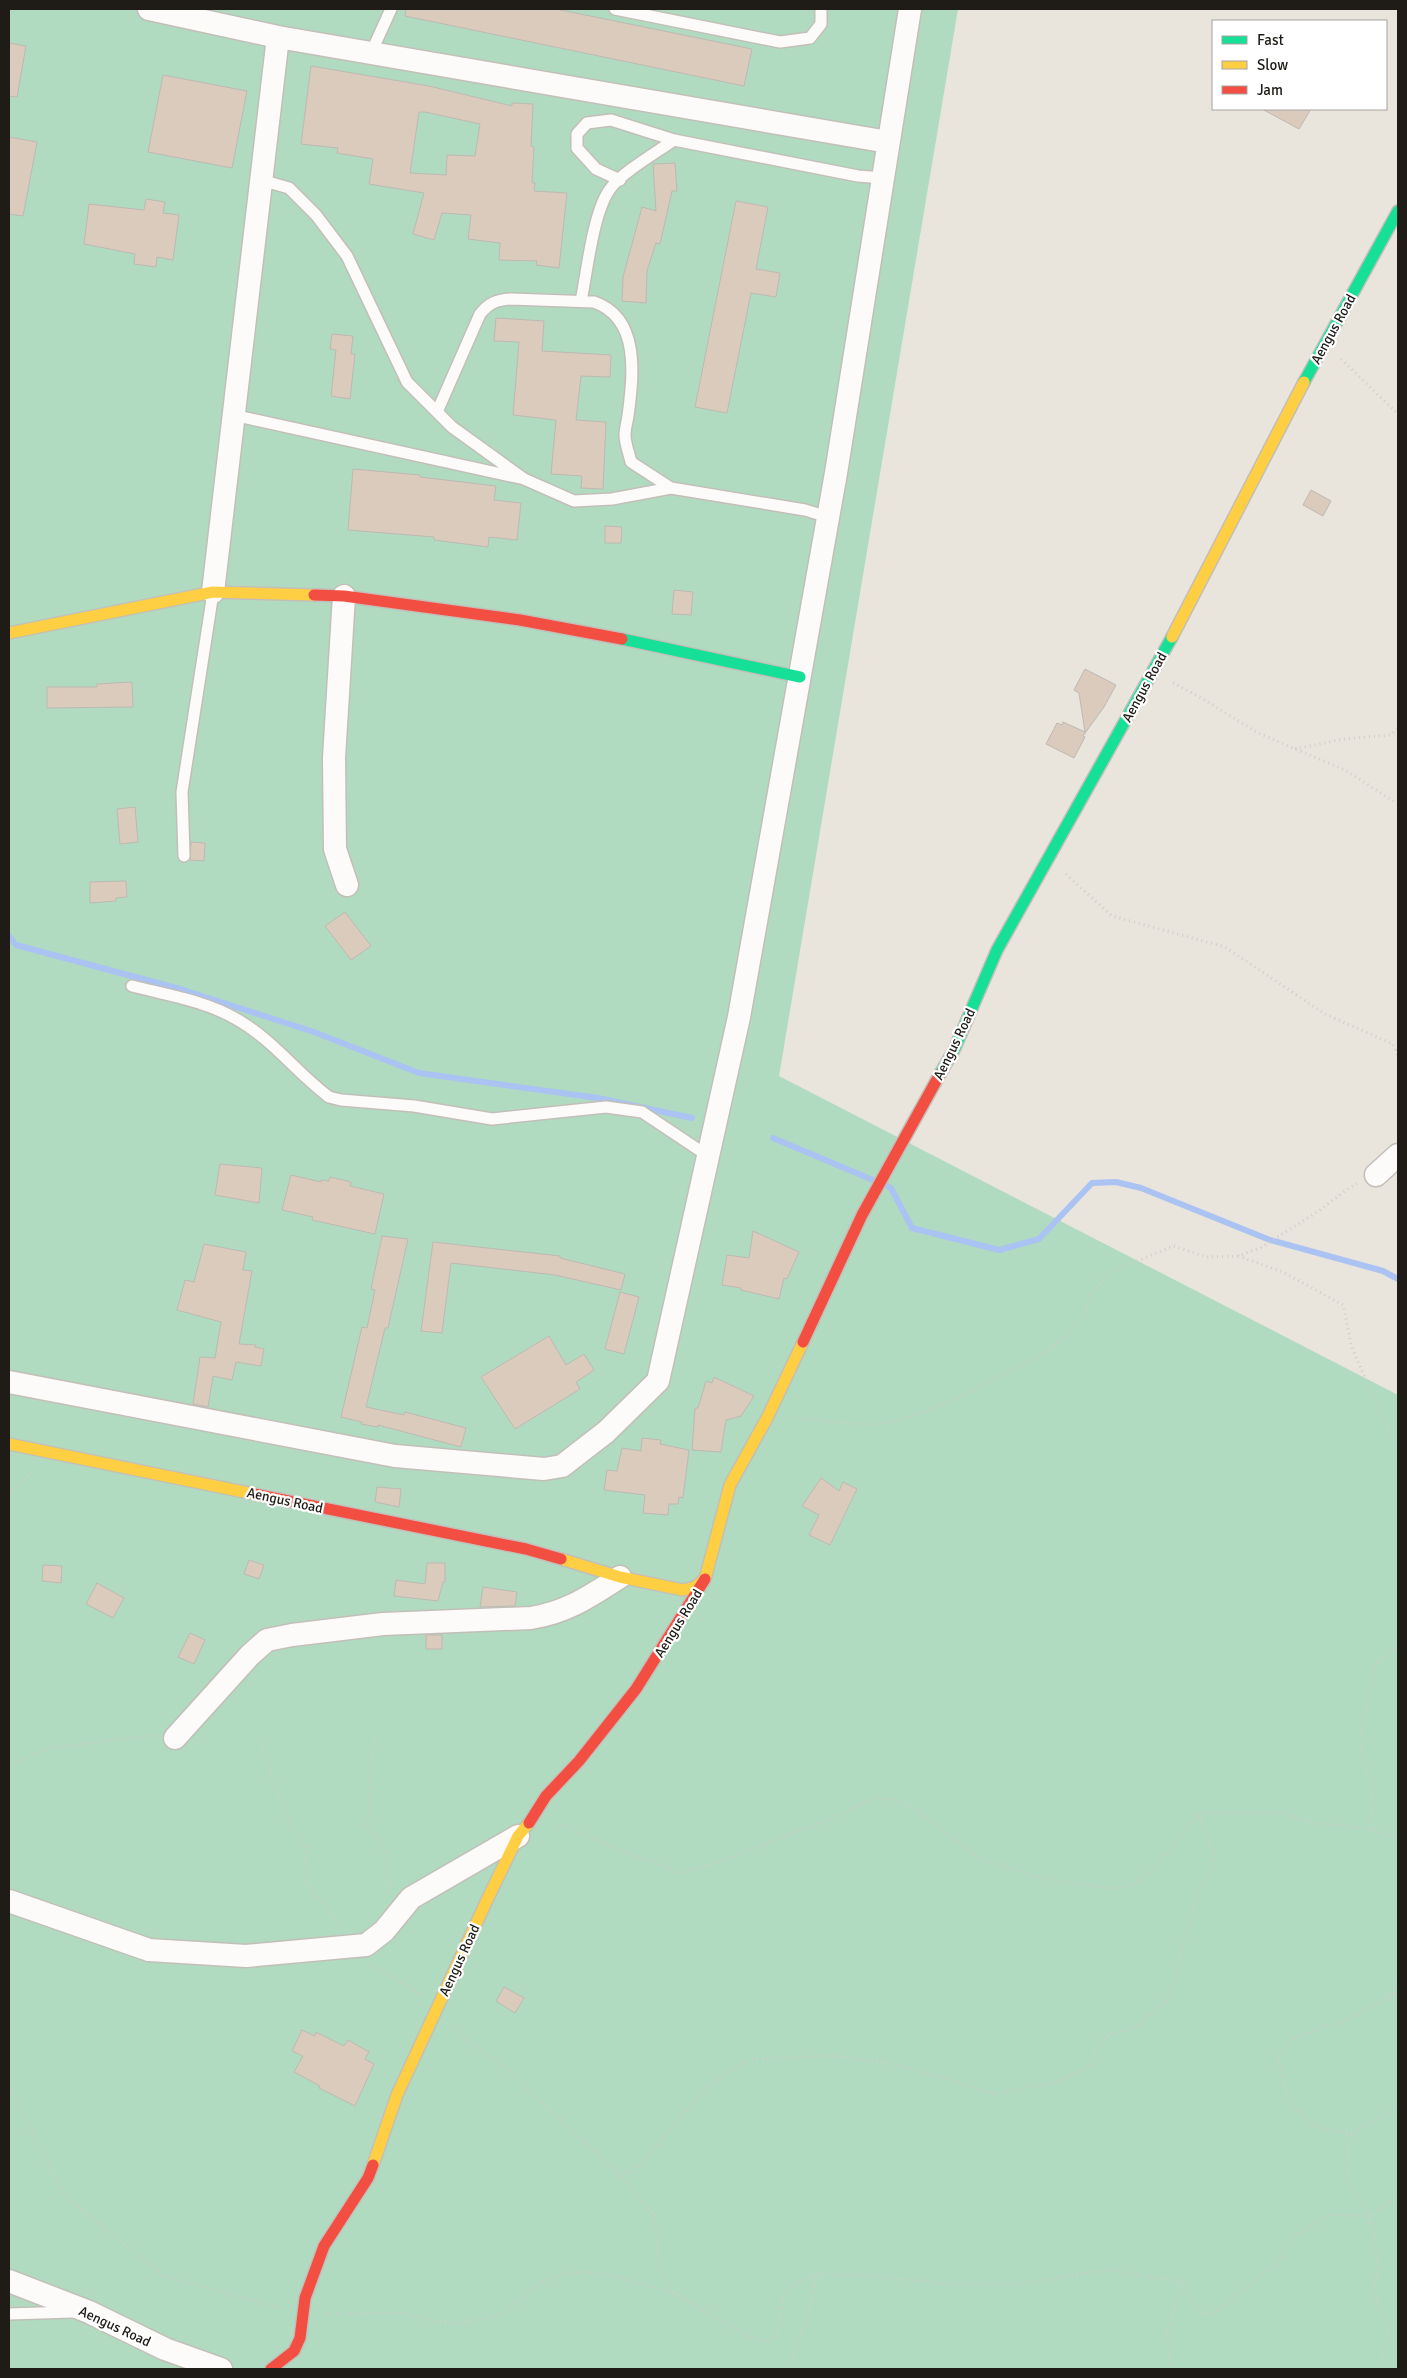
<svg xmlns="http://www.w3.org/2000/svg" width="1407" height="2378" font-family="Signika,sans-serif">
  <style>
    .green { fill: #b0dbc1 }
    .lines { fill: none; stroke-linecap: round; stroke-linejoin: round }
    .stream { stroke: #aac3f3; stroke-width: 6 }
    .building { fill: #dbcbbc; stroke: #beb9b3; fill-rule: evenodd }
    .lane-casing { stroke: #c3bfb8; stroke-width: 14 }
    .street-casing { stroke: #c3bfb8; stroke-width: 25 }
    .fast-casing { stroke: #c3bfb8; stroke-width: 14 }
    .slow-casing { stroke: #c3bfb8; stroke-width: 14 }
    .jam-casing { stroke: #c3bfb8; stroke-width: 14 }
    .path { stroke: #d0cecc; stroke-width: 3; stroke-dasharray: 1 4; stroke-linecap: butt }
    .lane { stroke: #fcfbfa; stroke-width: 11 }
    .street { stroke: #fcfbfa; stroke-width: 22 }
    .fast { stroke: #16e098; stroke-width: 11 }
    .slow { stroke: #ffcf43; stroke-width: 11 }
    .jam { stroke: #f24e42; stroke-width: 11 }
    .labels { text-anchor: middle; stroke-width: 4.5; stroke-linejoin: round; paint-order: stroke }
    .street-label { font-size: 14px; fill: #1f1b16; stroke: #fff }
  </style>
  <rect width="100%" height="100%" fill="#e9e4dc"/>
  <path class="green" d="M9,9H958L779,1076L1398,1395V2369H9Z"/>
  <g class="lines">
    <path class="stream" d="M9,936L16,945L180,989L314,1032L419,1073L598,1098L692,1118
      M773,1138L873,1180
      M887,1186L891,1188L912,1228L999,1250L1039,1239L1092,1183L1116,1182L1141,1188L1270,1240L1383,1271L1398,1279"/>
  </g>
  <path class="building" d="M406,9H556L752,49L744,86L405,16Z
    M9,43L26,46L17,97L9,96Z
    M311,66L429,86L512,106V103L533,104L531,146L534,147L532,183H535L534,191L567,193L559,268L536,265L537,261L499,260L500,243L468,239L471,215L442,213L434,240L413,234L424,193L369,184L373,159L337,153L338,148L301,144ZM419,112H425L480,124L475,156L447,155L446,175L410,173Z
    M163,75L247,91L232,168L148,152Z
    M1262,109H1311L1299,129Z
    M9,137L37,142L23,216L9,214Z
    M675,163L677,191H672L660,244L656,243L647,271L646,303L622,301L623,277L642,207L656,211L653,164Z
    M146,199L165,202L163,213L179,215L173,260L157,257L156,267L134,264L135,254L84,244L89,204L144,210Z
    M736,201L768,207L756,269L780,273L776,297L751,293L727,413L695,407Z
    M496,318L544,321L542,351L611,355L610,377L581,376L576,420L606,422L603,489L581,488L582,476L551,474L556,420L513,415L519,342L494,341Z
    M332,334L353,336L351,354H355L350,399L331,396L336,350L330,349Z
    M353,469L420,475V477L496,486L494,500L521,503L517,540L489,537L488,547L434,540V537L348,530Z
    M1311,490L1331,501L1323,516L1303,505Z
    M605,526L622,527L621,543H605Z
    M674,590L693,592L691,615L672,614Z
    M1085,669L1116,685L1104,707L1083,736L1085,737L1074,758L1046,744L1057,723L1062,725L1063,722L1085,732L1079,693L1074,690Z
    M132,682L133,707L47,708V687H97V684Z
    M135,807L138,842L120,844L117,809Z
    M191,842L205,843L204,861L190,860Z
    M126,881L127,897L116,898V901L90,903V882Z
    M345,912L371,946L351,960L325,926Z
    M220,1164L262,1168L259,1203L215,1195Z
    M291,1175L321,1182V1180L329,1181L330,1177L351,1182L350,1186L384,1194L375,1234L312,1220L313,1217L282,1210Z
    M753,1231L799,1252L787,1279L784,1278L779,1299L741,1290V1288L722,1285L727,1255L749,1258Z
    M382,1236L408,1239L388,1328H385L366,1407L404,1415L405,1412L466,1428L461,1447L378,1425V1427L361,1424L362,1422L341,1417L362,1327L367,1328L375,1290L371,1289Z
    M433,1242L560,1256V1258L625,1274L621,1290L555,1275L451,1263L442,1333L421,1331Z
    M204,1244L246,1252L243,1270L252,1271L239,1344L256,1345L255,1347L264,1349L261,1366L236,1362L232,1380L213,1376L208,1407L193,1404L200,1357L215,1358L221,1322L177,1310L185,1280L194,1282Z
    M620,1292L639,1297L624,1354L605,1349Z
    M549,1336L566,1365L584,1354L594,1370L576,1382L580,1389L515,1429L481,1377Z
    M714,1377L754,1396L741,1416L726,1420L721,1452L692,1450L695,1408H698L706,1381L712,1383Z
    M642,1438L661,1440L660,1444L689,1450L683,1498L679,1497L678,1504H669L668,1515L643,1513L645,1495L604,1490L607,1470L617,1471L622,1448L641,1451Z
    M821,1478L839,1491L843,1482L857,1489L830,1545L809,1535L819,1515L802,1506Z
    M377,1487L401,1489L399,1507L375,1502Z
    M249,1560L264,1565L259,1579L244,1574Z
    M427,1563H445V1582H443L438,1601L394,1596L396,1580L425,1584Z
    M43,1565L62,1566L61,1583L42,1581Z
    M97,1583L124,1598L113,1618L86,1604Z
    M483,1587L517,1592L515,1606L480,1607Z
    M190,1633L205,1640L194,1664L178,1657Z
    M426,1635H442V1649H426Z
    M504,1987L524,1998L515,2013L496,2001Z
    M302,2030L315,2036L316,2032L344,2046L348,2040L369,2052L365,2059L374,2064L355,2106L319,2088L320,2086L294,2072L303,2056L292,2051Z"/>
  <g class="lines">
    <defs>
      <path id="lane" d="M615,9L780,42L810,38L821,24V9
        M371,53L391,9
        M261,180L289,188L316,215L347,256L407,382L452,427L524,479L574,501L612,499L671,488
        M620,180L596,169L577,148V134L587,123L611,120L674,140L858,176L883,178
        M581,301C587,272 593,212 610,189C621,173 657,152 674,140
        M437,412L480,314C489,303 496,300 511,299L594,302C641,318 633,377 628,416C627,422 625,429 625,435C625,444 629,453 631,462L671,488L805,510L828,517
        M233,415L520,478
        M184,856L182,792L213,593
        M132,986C167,995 206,1001 238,1020C273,1040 297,1073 329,1097L341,1100L414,1106L492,1119L606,1107L642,1112L708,1156
        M9,2314L72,2312"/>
      <path id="street" d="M149,9L278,37L888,142
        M213,592L278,37
        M344,596L334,758L335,849L347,885
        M1376,1175L1398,1155
        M9,1382L395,1456L544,1469L562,1466L606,1432L658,1381L739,1017L836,473L910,9
        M175,1738L250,1655L267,1640L292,1635L383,1624L531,1618C568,1612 590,1596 620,1577
        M9,1901L149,1950L246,1956L366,1945L384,1931L411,1898L518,1836
        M9,2281L89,2312L165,2349L221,2369"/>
      <path id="fast" d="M1304,382L1398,211
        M622,639L800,677
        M940,1074L954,1050L997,950L1172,637"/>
      <path id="slow" d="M9,633L213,592L314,595
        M1172,637L1304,382
        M9,1444L254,1494
        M561,1559L620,1577L683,1590L695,1587L705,1579L730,1485L767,1418L803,1342
        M373,2165L397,2095L487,1900L518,1836L529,1823"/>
      <path id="jam" d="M314,595L344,596L520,620L622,639
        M803,1342L862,1215L940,1074
        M254,1494L526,1549L561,1559
        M529,1823L546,1796L579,1761L636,1689L705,1579
        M271,2369L294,2351L300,2338L305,2298L324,2246L368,2178L373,2165"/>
    </defs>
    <use href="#lane" class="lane-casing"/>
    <use href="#street" class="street-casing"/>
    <use href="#fast" class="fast-casing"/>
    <use href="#slow" class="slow-casing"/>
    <use href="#jam" class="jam-casing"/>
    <path class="path" d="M1341,359L1398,414
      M1173,683L1203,699L1258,733L1345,770L1398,804
      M1295,749L1343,739L1390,735L1398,729
      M1066,874L1112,916L1225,947L1325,1014L1393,1044L1398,1056
      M1238,1256L1283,1272L1343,1305L1352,1348L1393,1441L1398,1446
      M791,1418L875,1425L903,1419L948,1403L1045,1353L1082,1321L1091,1295L1109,1273L1173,1246L1207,1257L1238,1256L1262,1247L1320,1210L1346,1190L1358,1183
      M9,1493L32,1473
      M376,1738L371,1764L369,1816L363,1825C389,1841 387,1862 390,1889
      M261,1741L272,1780L289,1820L306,1849L307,1882L340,1926
      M9,1765L49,1748L156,1735
      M555,1827L563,1825L622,1851L682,1873L725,1860L779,1839L832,1818L874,1798L893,1799L914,1808L979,1858L1036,1877L1115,1889L1132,1885L1144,1878L1168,1852L1199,1813H1284L1316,1823L1370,1829L1398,1839
      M1370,1829L1373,1791L1360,1742L1368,1692L1377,1663L1398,1645
      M371,1964L419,1994
      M1390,1998L1398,1978
      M452,2031L500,2063L619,2174L655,2216L659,2264L673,2293
      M9,2085L66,2197L164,2276L280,2308
      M1352,2134L1313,2126L1290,2103L1277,2056L1296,2038L1323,2026L1338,2024L1398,1993
      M619,2174L634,2171L708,2087L749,2059L833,2056L889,2063L948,2079L992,2094L1057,2082L1092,2066L1097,2045L1110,2034L1138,2027L1166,2000L1177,1983L1180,1954L1199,1893L1215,1857L1199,1814
      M326,2314L402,2313L435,2321L461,2323L501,2315L543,2282L564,2273L588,2272L613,2276L674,2293L750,2337L764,2341L771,2340L777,2336L783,2296L793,2285L817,2274L871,2276L950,2284H1015L1108,2270L1184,2282L1191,2300L1205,2315L1219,2310L1275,2265L1296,2235L1332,2214L1370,2216L1387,2203L1398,2198
      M795,2369L794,2350L807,2321L817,2274
      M1172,2369L1167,2333L1175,2304L1183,2282
      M1381,2369L1389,2328L1386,2317L1379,2307L1374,2293L1378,2261L1370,2216L1349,2182L1347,2149L1352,2134L1398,2107"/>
    <use href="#lane" class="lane"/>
    <use href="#street" class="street"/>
    <use href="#fast" class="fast"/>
    <use href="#slow" class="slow"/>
    <use href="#jam" class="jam"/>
  </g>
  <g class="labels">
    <g class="street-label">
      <text transform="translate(1333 329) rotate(-61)" y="5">Aengus Road</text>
      <text transform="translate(1144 687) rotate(-61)" y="5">Aengus Road</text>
      <text transform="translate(954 1044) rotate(-64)" y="5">Aengus Road</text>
      <text transform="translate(285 1500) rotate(12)" y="5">Aengus Road</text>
      <text transform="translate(678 1623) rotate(-58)" y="5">Aengus Road</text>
      <text transform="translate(459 1960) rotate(-65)" y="5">Aengus Road</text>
      <text transform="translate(115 2326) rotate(25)" y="5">Aengus Road</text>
    </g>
  </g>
  <rect width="1407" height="2378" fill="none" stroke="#1f1b16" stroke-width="20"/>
  <rect x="1212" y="20" width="175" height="90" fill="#ffffff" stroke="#a5a4a2"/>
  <rect x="1222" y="36" width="25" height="8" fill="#16e098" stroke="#a5a4a2"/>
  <text x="1257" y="45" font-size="15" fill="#1f1b16">Fast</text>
  <rect x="1222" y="61" width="25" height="8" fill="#ffcf43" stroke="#a5a4a2"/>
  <text x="1257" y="70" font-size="15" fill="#1f1b16">Slow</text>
  <rect x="1222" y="86" width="25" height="8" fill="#f24e42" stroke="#a5a4a2"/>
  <text x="1257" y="95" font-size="15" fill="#1f1b16">Jam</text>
</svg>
